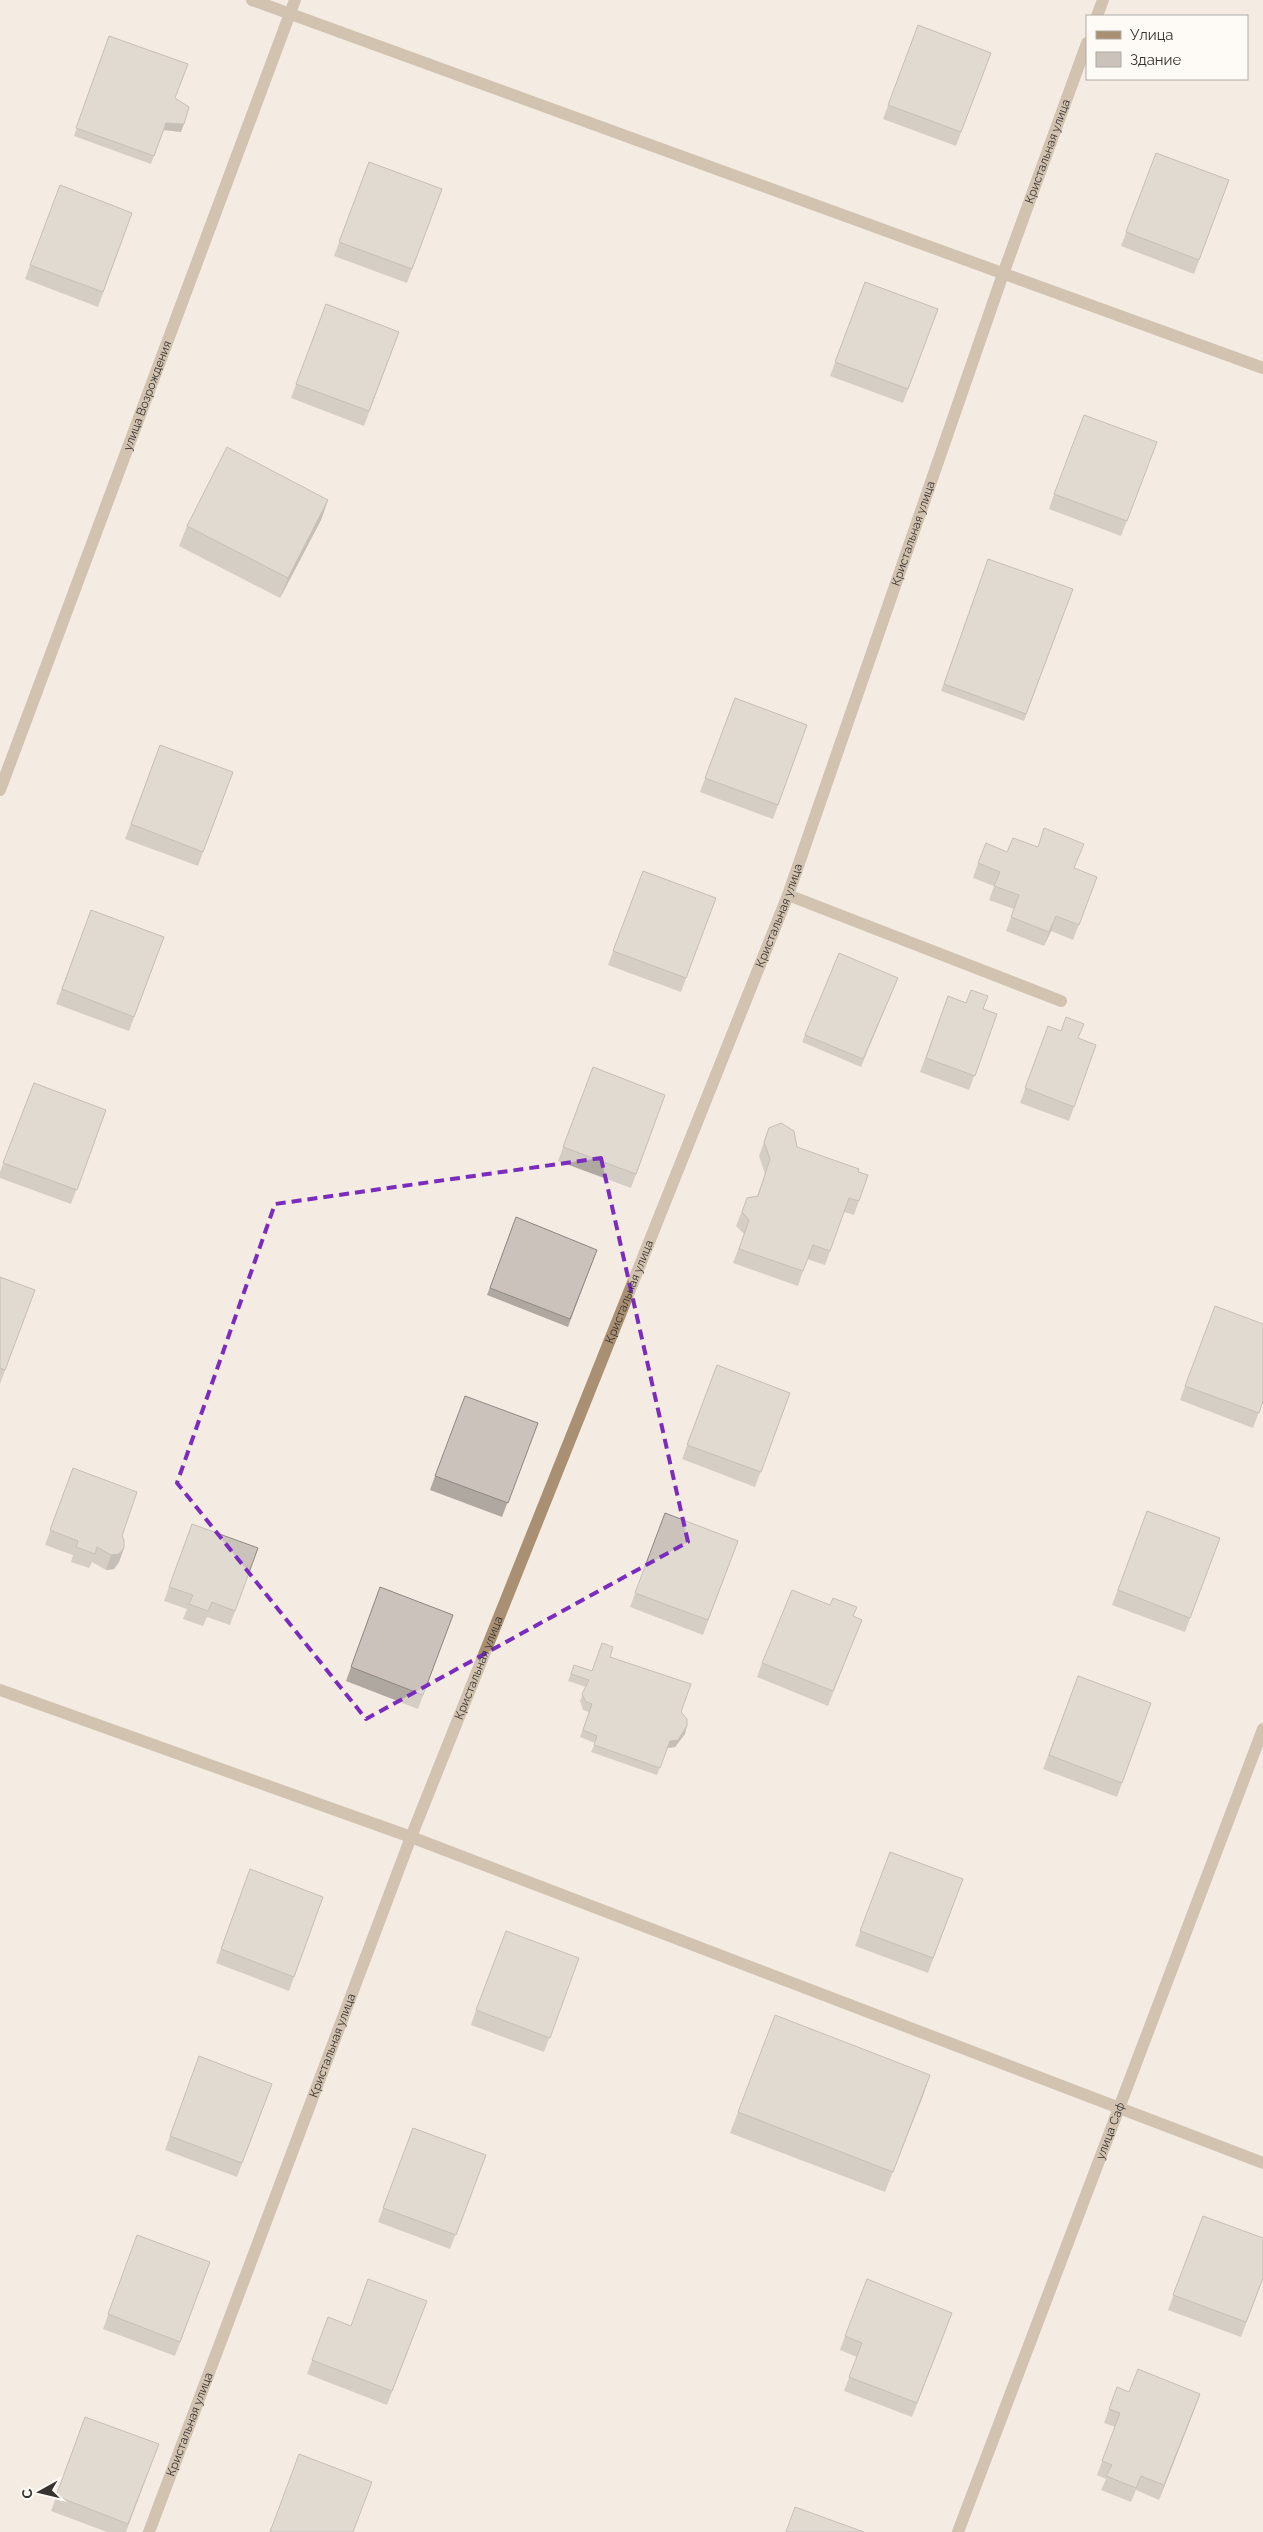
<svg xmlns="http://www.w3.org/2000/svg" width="1263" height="2532" font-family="Raleway,sans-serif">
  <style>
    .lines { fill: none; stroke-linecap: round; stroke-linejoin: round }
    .minor { stroke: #a99073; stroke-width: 12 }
    .wall { fill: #afa8a1 }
    .shaded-wall { fill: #8e8883 }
    .building { fill: #cbc3bb; stroke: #8e8883 }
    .marked { fill: none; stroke: #7b2cbf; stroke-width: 4; stroke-dasharray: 10 6; stroke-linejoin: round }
    .labels { text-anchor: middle; stroke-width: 4.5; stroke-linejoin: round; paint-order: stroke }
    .street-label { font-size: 12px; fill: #363330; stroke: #fefaf5 }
  </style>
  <rect width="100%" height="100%" fill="#f4ece3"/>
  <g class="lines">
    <g class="minor">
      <path d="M252,0L1263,368"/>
      <path d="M1097,16L1103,0"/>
      <path id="s1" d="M0,790L295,0"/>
      <path d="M788,895L1061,1001"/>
      <path d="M0,1690L411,1837L1263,2163"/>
      <path id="s2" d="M149,2532L411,1837L788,895L1003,274L1087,43"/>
      <path id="s3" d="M958,2532L1263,1729"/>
    </g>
  </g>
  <path class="wall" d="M918,25L991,53L956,146L883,119Z
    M109,36L175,98L181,132L164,130L151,164L74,136Z
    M1156,153L1229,180L1194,274L1121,246Z
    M369,162L442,189L407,283L334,256Z
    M60,185L132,213L98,307L25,279Z
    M865,282L938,309L903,403L830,376Z
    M326,304L399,332L364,426L291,398Z
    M1157,442L1121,536L1049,509L1054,494Z
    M328,500L321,520L280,598L179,546L187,526Z
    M988,559L1073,589L1024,721L941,691Z
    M735,698L807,725L773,819L700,792Z
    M160,745L233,772L198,866L125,839Z
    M1007,852L1075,868L1097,877L1073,940L1051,931L1044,946L1006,931L1014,909L989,900L994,886L973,878L978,863Z
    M643,871L716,898L681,992L608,965Z
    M91,910L164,937L129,1031L56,1004Z
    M898,978L861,1067L802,1042L805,1035Z
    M948,996L997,1014L969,1090L920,1072Z
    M1048,1026L1096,1045L1069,1121L1020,1103Z
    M593,1067L665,1095L631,1188L558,1161Z
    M34,1083L106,1110L71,1204L0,1178V1172Z
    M769,1128L797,1147L868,1175L854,1215L844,1212L825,1265L807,1259L798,1286L733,1263L744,1234L736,1226L747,1198L757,1196L765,1174L759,1156Z
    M516,1217L597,1250L568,1327L487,1295Z
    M0,1277L35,1290L0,1384Z
    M717,1365L790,1393L755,1487L682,1459Z
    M1185,1386L1263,1401L1253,1428L1180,1400Z
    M538,1423L502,1517L430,1490L435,1476Z
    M73,1468L122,1536L124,1548L119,1562L114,1569L106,1570L92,1562L89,1568L71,1562L73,1555L45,1545Z
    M1147,1511L1220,1538L1185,1632L1112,1605Z
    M665,1513L738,1541L703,1635L630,1607Z
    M192,1524L235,1611L230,1625L207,1617L203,1626L183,1619L187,1609L164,1601Z
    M380,1587L453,1615L418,1709L346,1681Z
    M830,1605L854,1617L856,1634L828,1706L757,1677L762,1663Z
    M610,1657L681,1712L685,1734L675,1747L667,1748L657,1775L591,1752L595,1743L580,1737L589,1712L583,1710L580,1701L586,1687L568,1681L574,1665L592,1671Z
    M1078,1676L1151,1703L1117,1797L1043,1769Z
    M890,1852L963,1879L928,1973L855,1946Z
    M250,1869L323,1897L289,1991L216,1963Z
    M579,1958L544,2052L471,2025L476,2010Z
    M199,2056L272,2084L237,2177L165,2150Z
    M930,2075L885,2192L730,2133L738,2112Z
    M413,2128L486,2155L450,2249L378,2222Z
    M1203,2216L1263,2279L1241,2337L1168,2310Z
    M137,2235L210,2262L175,2356L103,2329Z
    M427,2301L387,2405L307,2374L328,2317L351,2326Z
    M947,2327L912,2417L844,2391L857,2357L840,2350L845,2336Z
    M1117,2387L1129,2392L1195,2408L1159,2500L1136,2490L1131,2502L1101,2490L1106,2479L1097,2475L1115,2427L1104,2423Z
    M85,2417L159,2444L126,2532H107L51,2511Z"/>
  <path class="shaded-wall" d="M166,123L184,124L181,132L164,130Z
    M328,500L321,520L280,598L288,578Z
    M1056,916L1051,931L1044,946L1049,932Z
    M124,1548L119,1562L114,1569L106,1570L111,1555Z
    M687,1726L685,1734L675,1747L667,1748L657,1775L670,1741Z
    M930,2075L923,2096L885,2192L893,2172Z
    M1200,2394L1195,2408L1159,2500L1164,2485Z"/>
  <path class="building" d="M918,25L991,53L961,132L888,105Z
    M109,36L188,64L175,98L189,107L184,124L166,123L154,156L76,128Z
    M1156,153L1229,180L1199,260L1126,232Z
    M369,162L442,189L412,269L339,242Z
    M60,185L132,213L103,292L30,265Z
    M865,282L938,309L908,389L835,362Z
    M326,304L399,332L369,411L296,384Z
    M1084,415L1157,442L1127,521L1054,494Z
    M227,447L328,500L288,578L187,526Z
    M988,559L1073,589L1026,714L944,684Z
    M735,698L807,725L778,805L705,778Z
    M160,745L233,772L203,852L131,824Z
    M1044,828L1084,844L1074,868L1097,877L1079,925L1056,916L1049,932L1011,917L1019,895L994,886L1000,872L978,863L986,843L1007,852L1013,838L1038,847Z
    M643,871L716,898L686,978L613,951Z
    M91,910L164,937L134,1017L62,989Z
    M839,953L898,978L863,1059L805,1035Z
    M971,990L988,996L983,1009L997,1014L975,1076L926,1058L948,996L966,1003Z
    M1066,1017L1084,1024L1078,1038L1096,1045L1074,1107L1025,1088L1048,1026L1061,1031Z
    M593,1067L665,1095L636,1174L563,1147Z
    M34,1083L106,1110L77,1190L3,1163Z
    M781,1123L794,1131L797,1147L859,1169L858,1172L868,1175L859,1201L849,1198L830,1251L813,1245L803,1271L739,1249L749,1220L742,1212L747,1198L758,1196L770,1159L764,1142L769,1128Z
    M516,1217L597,1250L570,1319L490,1288Z
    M0,1277L35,1290L5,1370L0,1368Z
    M1215,1306L1263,1324V1401L1259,1413L1185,1386Z
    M717,1365L790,1393L761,1472L687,1445Z
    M465,1396L538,1423L508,1503L435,1476Z
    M73,1468L137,1492L122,1536L124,1540V1548L119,1554L111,1555L97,1547L95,1554L76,1547L78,1541L50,1530Z
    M1147,1511L1220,1538L1190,1618L1118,1590Z
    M665,1513L738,1541L708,1620L635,1593Z
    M192,1524L258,1548L235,1611L212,1602L208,1611L189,1604L193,1595L169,1587Z
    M380,1587L453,1615L423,1695L351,1667Z
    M792,1590L830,1605L833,1598L857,1607L853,1616L862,1620L833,1691L762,1663Z
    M602,1643L613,1647L610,1657L691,1684L681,1712L687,1719V1726L678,1740L670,1741L660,1768L594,1745L597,1736L583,1730L592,1704L586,1702L582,1694L589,1680L571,1674L574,1665L592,1671Z
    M1078,1676L1151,1703L1122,1783L1049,1755Z
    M890,1852L963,1879L933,1958L860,1931Z
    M250,1869L323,1897L294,1977L221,1949Z
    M506,1931L579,1958L550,2038L476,2010Z
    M775,2015L930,2075L893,2172L738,2112Z
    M199,2056L272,2084L242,2163L170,2136Z
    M413,2128L486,2155L456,2235L383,2208Z
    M1203,2216L1263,2238V2278L1246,2322L1173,2295Z
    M137,2235L210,2262L180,2342L108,2314Z
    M368,2279L427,2301L392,2391L312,2360L328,2317L351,2326Z
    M867,2279L952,2313L917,2403L849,2377L862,2343L845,2336Z
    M1138,2369L1200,2394L1164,2485L1141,2476L1136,2488L1106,2476L1112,2465L1102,2461L1120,2413L1109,2409L1117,2387L1129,2392Z
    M85,2417L159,2444L128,2524L56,2496Z
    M299,2454L372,2482L353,2532H270Z
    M795,2507L864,2532H786Z"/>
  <path d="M0 0H1263V2532H0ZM601,1158L688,1542L366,1719L177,1483L275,1204Z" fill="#f4ece3" fill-opacity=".55" fill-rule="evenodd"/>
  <path class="marked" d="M601,1158L688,1542L366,1719L177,1483L275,1204Z"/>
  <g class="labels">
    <g class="street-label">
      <text dy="4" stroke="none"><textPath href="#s2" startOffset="2545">Кристальная улица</textPath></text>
      <text dy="4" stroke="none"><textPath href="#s1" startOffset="421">улица Возрождения</textPath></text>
      <text dy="4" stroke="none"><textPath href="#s2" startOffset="2140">Кристальная улица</textPath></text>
      <text dy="4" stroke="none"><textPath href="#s2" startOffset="1735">Кристальная улица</textPath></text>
      <text dy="4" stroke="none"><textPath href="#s2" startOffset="1330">Кристальная улица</textPath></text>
      <text dy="4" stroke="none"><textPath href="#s2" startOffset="925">Кристальная улица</textPath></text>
      <text dy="4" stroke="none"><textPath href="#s2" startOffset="520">Кристальная улица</textPath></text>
      <text dy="4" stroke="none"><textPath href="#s3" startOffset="429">улица Саф</textPath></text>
      <text dy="4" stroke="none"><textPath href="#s2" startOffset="115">Кристальная улица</textPath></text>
    </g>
  </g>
  <rect x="1086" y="15" width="162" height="65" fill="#fefaf5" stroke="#aeaaa6"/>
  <rect x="1096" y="31" width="25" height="8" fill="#a99073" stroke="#aeaaa6"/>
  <text x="1130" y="40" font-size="15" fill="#363330">Улица</text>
  <rect x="1096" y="52" width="25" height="15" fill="#cbc3bb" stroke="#aeaaa6"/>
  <text x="1130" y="65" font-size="15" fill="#363330">Здание</text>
  <g transform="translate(40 2492) rotate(262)" stroke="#fefaf5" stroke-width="4" paint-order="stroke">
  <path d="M0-4L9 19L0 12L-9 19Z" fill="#363330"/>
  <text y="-8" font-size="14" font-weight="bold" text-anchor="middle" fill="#363330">С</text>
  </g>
</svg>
